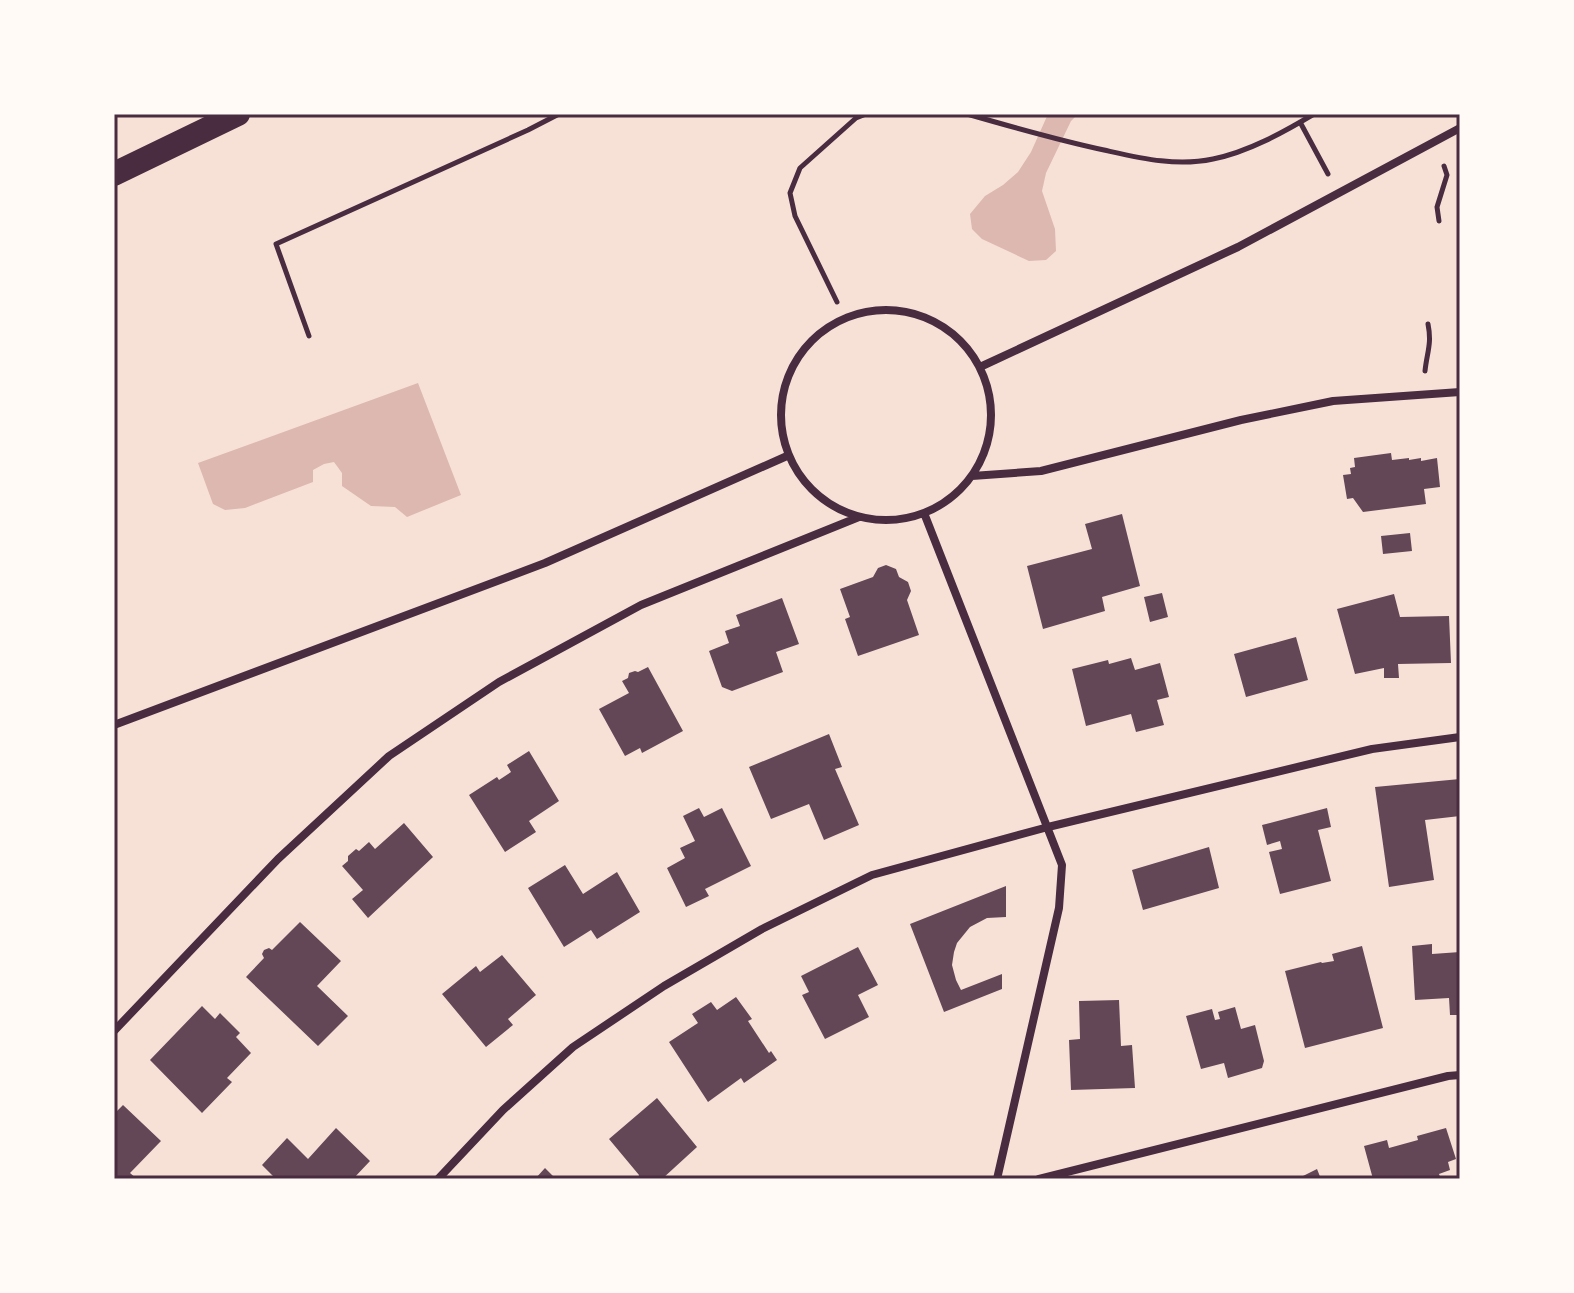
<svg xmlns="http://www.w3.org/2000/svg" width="1574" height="1293" font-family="'Nunito Sans',sans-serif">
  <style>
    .water { fill: #dcb8b0 }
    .building { fill: #644757 }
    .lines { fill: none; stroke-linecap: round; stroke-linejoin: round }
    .path { stroke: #4a2c40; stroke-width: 5 }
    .minor { stroke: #4a2c40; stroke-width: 8 }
    .motorway { stroke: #4a2c40; stroke-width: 24 }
    .neatline { fill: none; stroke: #4a2c40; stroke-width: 3 }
  </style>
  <rect width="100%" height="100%" fill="#f7e1d7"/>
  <path class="water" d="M1048,114H1078L1071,121L1046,173L1042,191L1055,229L1056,251L1046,260L1029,261L982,239L972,229L970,214L985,196L1003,185L1018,172L1031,152Z
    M418,383L461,495L407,517L395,507L371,506L342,486V473L334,462L324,464L313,470V482L245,508L225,510L213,504L198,463Z"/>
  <path class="building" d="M1391,453L1392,460L1409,458V460L1421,458V461L1437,458L1440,487L1424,489L1426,504L1363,512L1353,498L1347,499L1343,475L1351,474L1350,468L1355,467L1354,458Z
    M1122,514L1140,586L1102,597L1105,611L1043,629L1027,566L1092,549L1085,524Z
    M1410,533L1412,551L1383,554L1381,536Z
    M886,565L896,569L899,577L908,582L911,591L907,600L919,635L858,656L845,619L850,617L840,589L873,577L878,568Z
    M1162,593L1168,617L1150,622L1144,597Z
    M1394,594L1400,617L1449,616L1451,663L1398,664L1399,678H1384V668L1355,674L1337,609Z
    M782,598L799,644L776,652L783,672L732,691L722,687L709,651L729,643L725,631L740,626L736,615Z
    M1296,637L1308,680L1246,697L1234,654Z
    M1131,658L1135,670L1160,663L1169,697L1157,700L1164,725L1136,732L1131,714L1086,726L1072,669L1108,660L1109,664Z
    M648,667L683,731L642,753L640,748L625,756L599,709L629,693L622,681L628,678L629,673L635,671L638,672Z
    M829,734L842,767L835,769L859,825L824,840L809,804L771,819L749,767Z
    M529,751L559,801L529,821L536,832L505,852L469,795L497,777L499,780L511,772L507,765Z
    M1460,779V816L1425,820L1434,880L1389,887L1375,787Z
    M699,808L704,817L722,808L751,866L705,889L709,896L686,907L667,868L685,858L680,848L695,841L683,816Z
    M1327,808L1331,827L1318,830L1331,881L1280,894L1269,852L1282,849L1280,841L1267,845L1262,825Z
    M404,823L433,857L368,918L352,899L363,890L342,866L348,861V856L356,849L359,851L369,842L375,849Z
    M1209,847L1219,888L1143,910L1132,870Z
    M565,865L583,894L617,872L640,912L597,939L591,930L564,947L528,888Z
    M1006,886V917L987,918L970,927L957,943L954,952L952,965L956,980L961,990L1002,974V989L944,1012L910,924Z
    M300,922L341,961L317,986L348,1016L318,1046L246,977L264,958L262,954L264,950L269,948L272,950Z
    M1432,944V954L1460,952V1015H1450L1449,998L1415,1000L1412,946Z
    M1362,946L1383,1028L1305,1048L1285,971L1321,962L1322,963L1334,961L1332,954Z
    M858,947L878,985L858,995L869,1017L825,1039L802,995L809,992L801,976Z
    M502,955L536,995L508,1019L513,1025L486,1047L442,994L476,966L480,972Z
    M736,997L752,1019L748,1021L769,1053L771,1051L777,1060L744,1083L741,1078L708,1102L669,1042L698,1023L692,1014L711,1002L717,1010Z
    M1119,1000L1121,1046L1132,1045L1135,1088L1071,1090L1069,1040L1080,1039L1079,1001Z
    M202,1006L215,1019L220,1013L240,1033L236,1037L251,1053L227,1078L232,1082L202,1113L150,1060Z
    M1235,1007L1241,1029L1255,1025L1264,1061L1262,1068L1228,1078L1224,1063L1201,1069L1186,1016L1212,1009L1215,1020L1220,1019L1218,1012Z
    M657,1098L697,1147L662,1179H638L639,1175L609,1139Z
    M123,1105L161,1141L130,1173L137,1179H114V1114Z
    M336,1128L370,1161L353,1179H276L262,1165L287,1138L308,1159Z
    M1446,1128L1456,1159L1448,1162L1450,1170L1439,1174L1441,1179H1373L1364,1146L1387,1140L1389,1148L1418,1140L1417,1136Z
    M545,1168L556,1179H535Z
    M1317,1169L1321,1179H1297Z"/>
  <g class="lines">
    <path class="path" d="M967,114C1012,127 1057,140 1104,150C1140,158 1176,167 1213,159C1248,152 1284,132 1314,114
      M1300,122L1328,174
      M1439,221L1437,207L1447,175L1444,166
      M837,302L795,216L790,193L800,168L856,118L866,114
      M309,336L276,244L528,130L559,114
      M1425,371C1427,352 1432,344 1428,324"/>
    <path class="minor" d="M781 415a105 105 0 1 1 210 0a105 105 0 1 1-210 0Z
      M980,367L1238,247L1460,128
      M972,476L1041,471L1241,420L1333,401L1460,392
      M924,513L1062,865L1059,908L997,1179
      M114,725L545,563L787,456
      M114,1031L278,859L389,756L499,682L641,605L859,517
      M438,1179L503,1110L573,1047L664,986L762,929L872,875L1048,827L1372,749L1460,737
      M1039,1179L1448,1076L1460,1075"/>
    <path class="motorway" d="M114,174L238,114"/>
  </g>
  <rect width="1574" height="1293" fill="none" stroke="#fffaf5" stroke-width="232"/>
  <rect x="116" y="116" width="1342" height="1061" class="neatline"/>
</svg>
